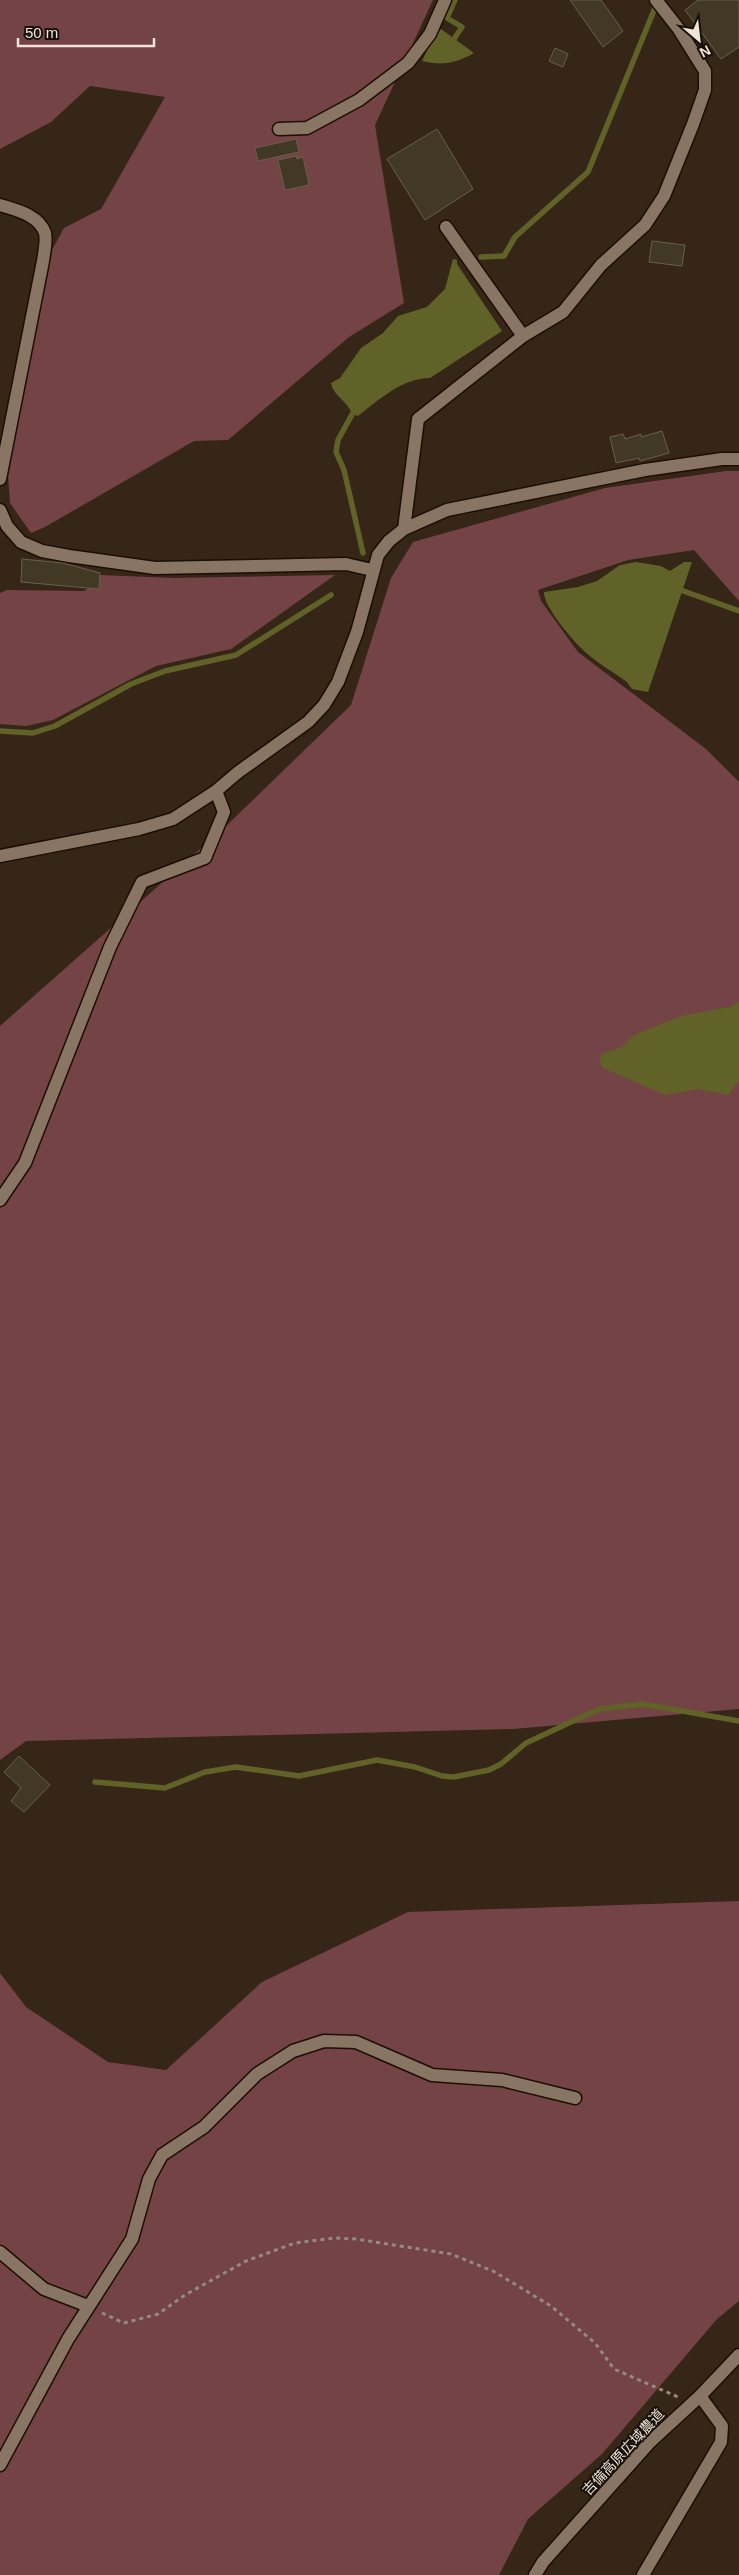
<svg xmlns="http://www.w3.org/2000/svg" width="739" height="2575" font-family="Arial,'Noto Sans JP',sans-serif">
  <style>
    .green { fill: #744346 }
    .water { fill: #606227 }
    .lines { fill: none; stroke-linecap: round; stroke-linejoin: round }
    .stream { stroke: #606227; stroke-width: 5.5 }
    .building { fill: #413924; stroke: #69604b }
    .minor-casing { stroke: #1d0e02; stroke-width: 15 }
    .tertiary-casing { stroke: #1d0e02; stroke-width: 15 }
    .path { stroke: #968a7d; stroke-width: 3; stroke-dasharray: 4 4; stroke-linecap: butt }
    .minor { stroke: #887564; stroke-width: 12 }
    .tertiary { stroke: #887564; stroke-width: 12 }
    .labels { text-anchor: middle; stroke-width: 4; stroke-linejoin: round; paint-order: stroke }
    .street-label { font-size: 14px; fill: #eee4da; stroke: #18110a }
  </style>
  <rect width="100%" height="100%" fill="#362617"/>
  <path class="green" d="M0,0H433L375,125L404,303L349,337L228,440L194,441L45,527L31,533L10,503L8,475L52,250L64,228L101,209L165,97L90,86L51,122L0,149Z
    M726,471H739V601L694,550L628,560L538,590L541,601L578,652L706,749L739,782V1709L513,1729L26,1741L0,1760V1026L226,826L351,705L391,578L413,542L605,488Z
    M100,575L174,578L335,575L231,649L156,666L53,720L26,726L0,724V593L7,590L85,591Z
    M739,1901V2301L717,2319L602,2454L528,2519L499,2575H0V1973L26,2007L108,2062L166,2070L262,1982L408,1912Z"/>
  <path class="water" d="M441,29L474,53C456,63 443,66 422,61L433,38Z
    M453,259L457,260V264L502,331L430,378C402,378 379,400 358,416L352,414C348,401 333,396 331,383L340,378L361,348L383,333L398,316L427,307L445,289Z
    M636,562L661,566L670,571L684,562H692L648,692L632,689L627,682C612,671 593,661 580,647C570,637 543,605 544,592L578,587L597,581L620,565Z
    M739,1002V1081L728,1095L698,1089L665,1095L603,1068L599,1060L603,1053L620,1048L634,1035L681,1016L730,1007Z"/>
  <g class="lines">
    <path class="stream" d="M452,42L462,27L447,18L455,0
      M481,257L504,256L515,237L588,172L657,3
      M355,409L338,440L336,452L344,470L363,553
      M675,588L739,611
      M0,731L33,733L55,726L131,684L165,671L236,655L331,595
      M95,1782L165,1788L205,1772L236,1767L299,1776L377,1760L415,1767L442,1776L454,1777L489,1770L501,1764L526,1743L599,1709L643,1704L739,1721"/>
  </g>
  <path class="building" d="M570,0H601L623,31L603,47Z
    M698,0H739V47L721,59L685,10Z
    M555,48L568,54L563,67L549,61Z
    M437,129L473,189L425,220L387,159Z
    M296,139L299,152L258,161L255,148Z
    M296,156L297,159L303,157L309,185L285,190L278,160Z
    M652,241L685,245L682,266L649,262Z
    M662,431L669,453L640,461L639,458L616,463L610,437L623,434L625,439L641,434V437Z
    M22,559L63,563L100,573L99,589L21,582Z
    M19,1756L50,1785L24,1812L11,1801L21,1788L4,1772Z"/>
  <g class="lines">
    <defs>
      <path id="minor" d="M279,129L307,128L359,100L408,63L430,34L445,0
        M0,205C16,210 39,215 45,233C47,241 44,253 43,261L0,479
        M446,227L523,336
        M0,510L7,526L21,542L42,551L69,556L155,568L346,564L372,570
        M404,529L418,419L523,336L563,312L601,265L645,225L664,196L693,124L705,90V71L678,28L656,0
        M0,856L139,829L173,819L216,791L237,773L308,722L324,705L338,682L357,632L378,555L389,541L404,529L447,510L645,470L722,459H739
        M0,1200L25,1163L110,947L142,882L205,858L224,812L216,791
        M0,2252L44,2289L88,2306
        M0,2465L68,2339L132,2239L149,2179L162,2155L204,2127L257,2074L293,2051L324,2041L356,2042L432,2075L502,2080L575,2098
        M643,2575L721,2442L722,2426L700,2396"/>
      <path id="tertiary" d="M535,2575L543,2562L650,2442L700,2396L739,2355"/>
    </defs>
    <use href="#minor" class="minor-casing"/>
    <use href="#tertiary" class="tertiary-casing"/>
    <path class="path" d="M102,2313L124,2323L158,2314L185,2295L246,2261L295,2243L334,2238L356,2239L451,2254L493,2271L551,2306L595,2343L614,2369L678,2397"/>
    <use href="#minor" class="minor"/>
    <use href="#tertiary" class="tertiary"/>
  </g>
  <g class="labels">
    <g class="street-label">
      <text transform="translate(623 2452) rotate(-47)" y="5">吉備高原広域農道</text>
    </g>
  </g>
  <g transform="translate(699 40) rotate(152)" stroke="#18110a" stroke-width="4" paint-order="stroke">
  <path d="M0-4L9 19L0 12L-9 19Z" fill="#eee4da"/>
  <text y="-8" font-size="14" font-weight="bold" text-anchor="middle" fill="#eee4da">N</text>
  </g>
  <path d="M18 38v8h136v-8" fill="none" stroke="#eee4da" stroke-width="2.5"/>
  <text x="25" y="38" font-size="15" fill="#eee4da" stroke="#18110a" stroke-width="4" paint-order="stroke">50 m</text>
</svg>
